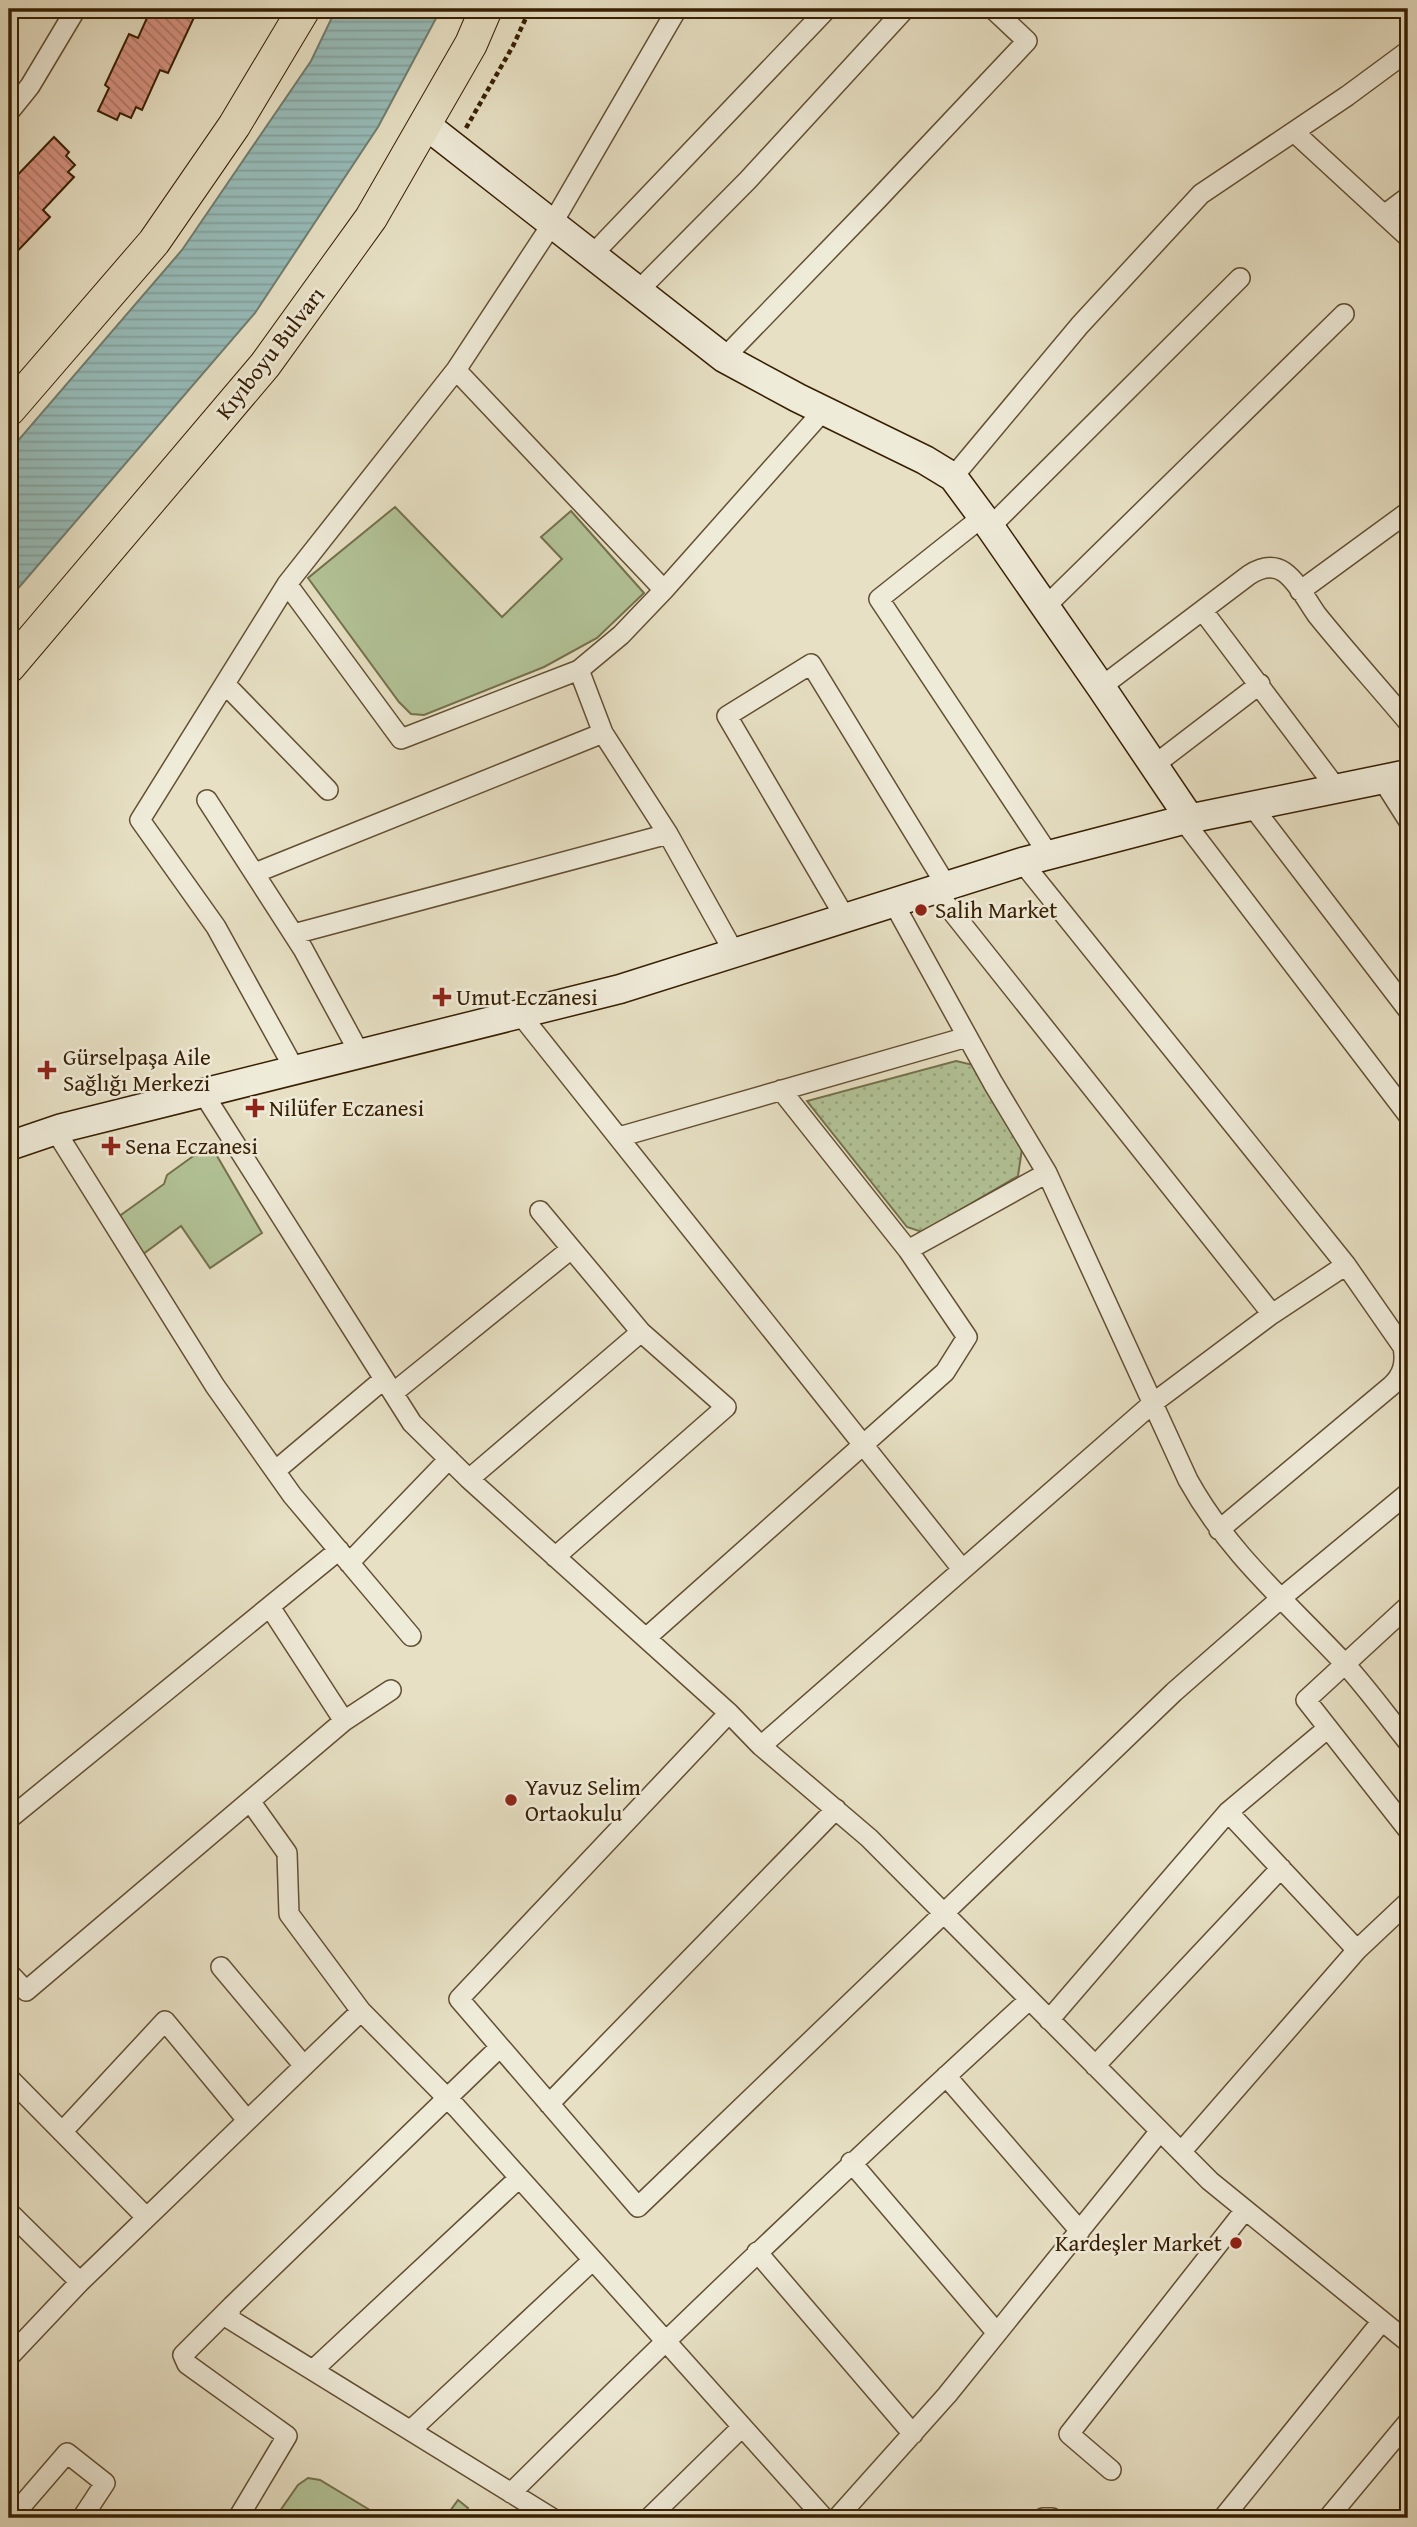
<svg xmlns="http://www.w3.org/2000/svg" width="1417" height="2527" font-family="'Gentium Book Plus',serif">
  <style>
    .grass { fill: #b2c397; stroke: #74714c; stroke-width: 2 }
    .park { fill: url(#park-dots); stroke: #74714c; stroke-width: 2 }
    .water { fill: url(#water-rules); stroke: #717d70; stroke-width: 2 }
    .building { fill: url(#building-back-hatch); stroke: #371f02; stroke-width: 2 }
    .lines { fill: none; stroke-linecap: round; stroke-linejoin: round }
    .street-casing { stroke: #634f32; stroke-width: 22 }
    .secondary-casing { stroke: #371f02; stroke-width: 31 }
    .primary-casing { stroke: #371f02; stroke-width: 34 }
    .path { stroke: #371f02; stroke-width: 4.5; stroke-dasharray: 5 3.5; stroke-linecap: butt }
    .street { stroke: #efebd9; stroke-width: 19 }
    .secondary { stroke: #efebd9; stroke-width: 28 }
    .primary { stroke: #e7e0c4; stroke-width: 32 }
    .poi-dot { fill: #8f2418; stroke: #efebd9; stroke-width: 2.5 }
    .labels { text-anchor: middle; stroke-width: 5; stroke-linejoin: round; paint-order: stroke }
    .street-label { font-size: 23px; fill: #371f02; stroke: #efebd9 }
    .poi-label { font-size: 23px; fill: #371f02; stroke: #efebd9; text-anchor: start }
  </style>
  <defs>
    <pattern id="park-dots" width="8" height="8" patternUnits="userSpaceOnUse" patternTransform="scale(1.75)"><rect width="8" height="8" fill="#b2c397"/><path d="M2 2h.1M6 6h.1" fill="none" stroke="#9aa780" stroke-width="1.8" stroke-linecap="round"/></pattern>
    <pattern id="water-rules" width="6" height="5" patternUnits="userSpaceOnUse" patternTransform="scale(1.75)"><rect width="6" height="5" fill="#97bcb9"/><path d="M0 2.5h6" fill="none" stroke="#83a19d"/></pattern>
    <pattern id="building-back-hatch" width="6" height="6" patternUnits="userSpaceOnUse" patternTransform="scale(1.75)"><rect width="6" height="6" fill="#d69281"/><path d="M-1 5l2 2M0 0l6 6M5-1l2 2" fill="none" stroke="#ae7767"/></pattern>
  </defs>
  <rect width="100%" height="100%" fill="#e7e0c4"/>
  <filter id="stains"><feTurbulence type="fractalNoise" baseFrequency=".00286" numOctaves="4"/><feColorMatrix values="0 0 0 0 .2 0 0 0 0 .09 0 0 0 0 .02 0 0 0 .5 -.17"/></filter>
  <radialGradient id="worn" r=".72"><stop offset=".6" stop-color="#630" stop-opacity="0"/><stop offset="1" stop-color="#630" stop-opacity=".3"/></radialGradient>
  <path class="grass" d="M395,507L502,617L562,559L541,537L571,511L644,593L597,638L544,667L424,715L411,714L399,702L308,578Z
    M210,1144L262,1233L210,1268L181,1226L135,1260L107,1225L164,1184L167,1175Z
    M308,2478L320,2480L383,2518H275L298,2485Z
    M458,2500L468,2508L462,2518H445Z"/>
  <path class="park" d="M956,1061L978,1066L1022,1149L1018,1176L922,1232L907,1227L807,1101Z"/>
  <path class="water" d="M336,9H441L378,127L255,313L9,599V451L182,250L311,61Z"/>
  <path class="building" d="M151,9H198L168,73L160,70L142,110L136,107L131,118L120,113L117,120L98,111L109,88L105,85L129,34L138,38Z
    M54,137L69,152L66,156L75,165L68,172L74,177L43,210L50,217L9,260V184Z"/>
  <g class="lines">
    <defs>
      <path id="street" d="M9,112L30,86L76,9
        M1294,132L1408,237
        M1384,215L1408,197
        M593,254L827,9
        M639,290L748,180L905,9
        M724,358L877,200L1027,41L993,9
        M456,370L664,590
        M953,477L1080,325L1201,194L1347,96L1408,51
        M981,518L879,599L1049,855
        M990,527L1240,278
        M287,584L401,739L579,670L621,635L664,590L823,411
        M1300,591L1408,512
        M1045,607L1344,314
        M1203,611L1337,789
        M579,670L603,733
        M225,684L328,790
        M1101,687L1249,575C1260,568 1272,564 1284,572C1298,582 1307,601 1317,615C1346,651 1378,686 1408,722
        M1153,766L1260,684
        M1382,779L1408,820
        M207,800L303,949L360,1054
        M1252,806L1408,1010
        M1183,820L1408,1115
        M255,873L603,733L668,834L735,954
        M934,889L1272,1314
        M893,902L993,1083L1047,1173L1188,1480C1229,1554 1288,1603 1344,1663C1367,1688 1387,1716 1408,1742
        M846,919L727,716L811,664L946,885
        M294,934L668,834
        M520,1014L962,1569
        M295,1070L216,927L140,820L287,584L456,370L552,224L677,9
        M781,1090L908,1250
        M203,1093L412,1423L469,1479L729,1713L761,1746L869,1838L1210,2181L1408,2342
        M55,1130L215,1386L292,1495L411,1636
        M619,1137L967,1037
        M393,1393L571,1249
        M275,1471L384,1379
        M469,1479L641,1332L540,1211
        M1219,1530L1391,1386C1403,1375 1406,1363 1403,1347L1346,1265
        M555,1557L726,1407L641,1332
        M349,1563L449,1459
        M1408,1606L1306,1700L1408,1830
        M270,1607L344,1721
        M646,1638L945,1372L967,1337L908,1250L1047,1173
        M729,1713L459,1999L638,2207L1174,1692L1280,1599L1408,1493
        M761,1746L1153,1403L1272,1314L1346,1265L1022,862
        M250,1801L287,1853L289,1914L361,2011L457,2108L824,2518
        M1228,1812L1357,1950
        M9,1819L339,1550
        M221,1967L304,2066
        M9,1973L26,1991L344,1721L391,1690
        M1049,2020L1228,1812L1328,1728
        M500,2047L232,2306L228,2318L552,2518
        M1095,2066L1281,1868
        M946,2076L1080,2231
        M9,2078L146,2217
        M549,2104L836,1809
        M62,2132L165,2021L247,2120
        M1181,2152L1357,1950L1408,1902
        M851,2162L997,2333
        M9,2212L80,2282
        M757,2252L913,2434
        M232,2306L183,2355L187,2364L287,2436L238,2518
        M9,2357L80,2282L361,2011
        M313,2370L519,2178
        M411,2430L593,2260
        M1111,2470L1069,2434L1245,2210
        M511,2493C680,2325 853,2161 1029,2000
        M11,2518L67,2453L105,2483L82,2518
        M649,2518L742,2427
        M837,2518L947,2395L1160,2131
        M1043,2518H1052
        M1223,2518L1382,2321
        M1328,2518L1408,2422"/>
      <path id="secondary" d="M426,125L724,358L798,398L925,460L953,477L990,527L1101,687L1190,819
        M9,1146L62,1128L620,989L1022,862L1183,820L1408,774"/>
      <path id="primary" d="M9,410L154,242L234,126L304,9
        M9,667L265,365L371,218L471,44L486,9"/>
    </defs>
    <use href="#street" class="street-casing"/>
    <use href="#secondary" class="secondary-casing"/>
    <use href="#primary" class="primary-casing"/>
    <path class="path" d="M466,128L513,46L530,9"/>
    <use href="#street" class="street"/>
    <use href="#secondary" class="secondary"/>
    <use href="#primary" class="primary"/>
  </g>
  <g class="poi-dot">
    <circle cx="921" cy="910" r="7"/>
    <path d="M438.5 986.5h7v7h7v7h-7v7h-7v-7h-7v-7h7z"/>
    <path d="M43.5 1059.5h7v7h7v7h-7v7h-7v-7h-7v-7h7z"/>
    <path d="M251.5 1097.5h7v7h7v7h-7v7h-7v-7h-7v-7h7z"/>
    <path d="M107.5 1135.5h7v7h7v7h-7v7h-7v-7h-7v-7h7z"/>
    <circle cx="511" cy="1800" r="7"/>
    <circle cx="1236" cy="2243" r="7"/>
  </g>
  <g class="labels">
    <g class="street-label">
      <text transform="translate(270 353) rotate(-52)" y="8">Kıyıboyu Bulvarı</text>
    </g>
    <g class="poi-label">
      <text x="935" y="918">Salih Market</text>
      <text x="456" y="1005">Umut Eczanesi</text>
      <text x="63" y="1065">Gürselpaşa Aile<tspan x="63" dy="26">Sağlığı Merkezi</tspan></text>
      <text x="269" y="1116">Nilüfer Eczanesi</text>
      <text x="125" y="1154">Sena Eczanesi</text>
      <text x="525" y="1795">Yavuz Selim<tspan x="525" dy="26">Ortaokulu</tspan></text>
      <text x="1222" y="2251" text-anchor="end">Kardeşler Market</text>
    </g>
  </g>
  <rect width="1417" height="2527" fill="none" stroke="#e7e0c4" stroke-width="35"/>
  <rect x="10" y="10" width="1396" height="2506" fill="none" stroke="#371f02" stroke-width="3.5"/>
  <rect x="18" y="18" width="1382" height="2492" fill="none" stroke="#371f02" stroke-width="2"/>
  <rect width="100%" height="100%" filter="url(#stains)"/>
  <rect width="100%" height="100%" fill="url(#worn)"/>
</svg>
